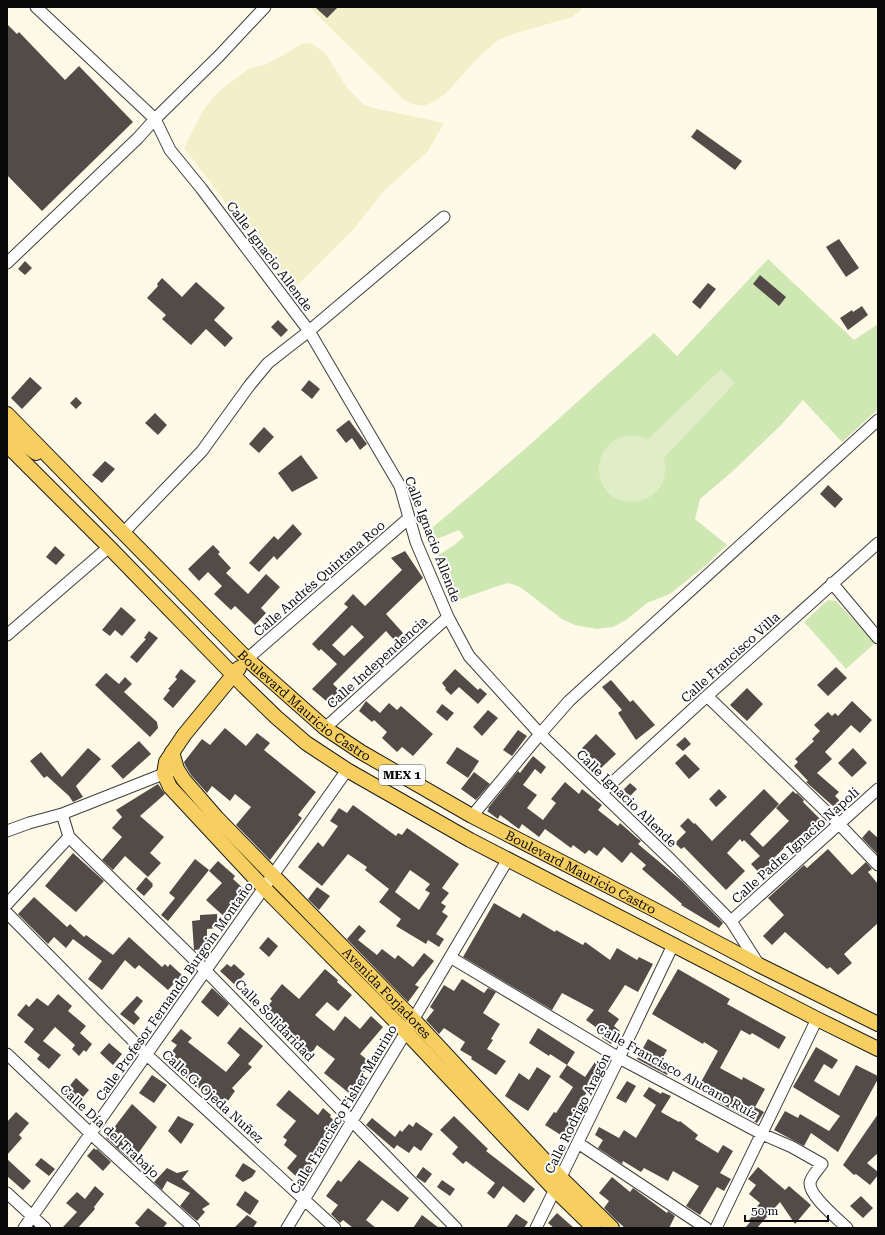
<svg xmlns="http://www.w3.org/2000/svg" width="885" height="1235" font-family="'Roboto Serif',serif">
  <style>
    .farmland { fill: #f3efc9 }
    .green { fill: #cfe7b3 }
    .pitch { fill: #e0eec5 }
    .building { fill: #524b47; fill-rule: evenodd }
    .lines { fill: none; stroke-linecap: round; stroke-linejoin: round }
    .minor-casing { stroke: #3d3d3d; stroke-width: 13 }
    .major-casing { stroke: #1b1b1b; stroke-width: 16 }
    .minor { stroke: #fff; stroke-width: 11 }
    .major { stroke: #f6cf60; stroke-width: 14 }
    .labels { text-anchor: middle; stroke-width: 4; stroke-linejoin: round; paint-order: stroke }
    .shield { fill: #fff; stroke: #545454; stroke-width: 1 }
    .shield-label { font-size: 12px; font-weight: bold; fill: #0a0a0a }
    .street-label { font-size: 13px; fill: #0a0a0a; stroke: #fff }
  </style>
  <rect width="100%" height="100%" fill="#fffae7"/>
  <path class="farmland" d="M309,7H584L572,17L510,35L497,41L482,54L445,94L435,101L424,106L412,104L404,100Z
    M304,43L313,44L326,54L347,88L363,104L374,108L444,123L428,151L382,193L353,230L293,290L184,148L203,111L214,96L228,84L250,68L265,65Z"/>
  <path class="green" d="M768,259L854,340L878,324V409L876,411L842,442L803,400L781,425L733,471L700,499L695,519L727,545L706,565L670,594L647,603L626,620L613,627L597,629L575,625L562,619L520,587L509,583L501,585L458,600L437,556L453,546L464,537L459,530L442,537L429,540L425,534L525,449L654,333L677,356Z
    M828,600L836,601L875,643L846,669L804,622Z"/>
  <path class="pitch" d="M721,369L735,383L664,458C676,510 600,518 599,469C599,459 603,449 611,443C622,434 636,434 648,439Z"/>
  <path class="building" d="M315,7H338L327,18Z
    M7,24L17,34L19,32L65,80L79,66L133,122L42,211L7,175Z
    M697,129L742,161L735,170L691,137Z
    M839,239L859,268L846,277L826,247Z
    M25,261L32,268L25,275L18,269Z
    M760,275L786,297L779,306L753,284Z
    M162,278L182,297L196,282L225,308L214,320L233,338L225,347L206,329L191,345L162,319L166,315L147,298L158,286L157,284Z
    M708,283L716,289L700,309L692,302Z
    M862,306L868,315L848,330L840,318L852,310L853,312Z
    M278,320L288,330L281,337L271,327Z
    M30,377L42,388L22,409L11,398Z
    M309,380L320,389L312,399L301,390Z
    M76,397L82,403L76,409L70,403Z
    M155,413L167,425L158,435L145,423Z
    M349,420L367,444L360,450L352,438L346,443L336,430Z
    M264,427L274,437L259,453L249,444Z
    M301,455L318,478L292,492L278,473Z
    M105,461L115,469L102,483L92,475Z
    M828,485L843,499L835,508L820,494Z
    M293,524L302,534L277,560L274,556L259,572L249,563L274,536L278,540Z
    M213,545L220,552L218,554L231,568L226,573L248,594L266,574L280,587L261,608L266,613L255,625L235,606L231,610L214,594L222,586L208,572L199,581L188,569Z
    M55,546L65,555L56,565L46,557Z
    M405,551L423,578L386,614L403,633L395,641L386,631L333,684L342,693L331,705L312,689L337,664L321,649L319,651L312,644L348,607L344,604L353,594L365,606L402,570L391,558ZM352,625L364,637L344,656L332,645Z
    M121,607L136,620L122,636L115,630L110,636L102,630Z
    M149,631L158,638L137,663L130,657L146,639L144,638Z
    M836,667L847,678L828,696L817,685Z
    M181,669L196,681L173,708L163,699L170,690L168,689L177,679L175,677Z
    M455,669L478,690L480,688L487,694L478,704L459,687L451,695L445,689L446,688L442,683Z
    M106,673L119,684L125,677L132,684L124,692L157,722L158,728L150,737L95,685Z
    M611,680L630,702L633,700L655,725L636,740L618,713L622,710L602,687Z
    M747,688L763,704L747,721L730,705Z
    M366,701L380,713L389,703L397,710L401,706L433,734L413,756L402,747L397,752L382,738L387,732L374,720L372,722L359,711Z
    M852,701L872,720L860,733L851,725L825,752L832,759L817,773L839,792L835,796L840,801L834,807L806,782L808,781L794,766L798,762L795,759L814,741L812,739L820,731L814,725L828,712L832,716L835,713L838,716Z
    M442,704L454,713L447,721L436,712Z
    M488,710L498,718L482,736L473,727Z
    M225,728L246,746L257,733L270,743L264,750L316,792L298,815L302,818L270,860L236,825L251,807L235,794L230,801L212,786L207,793L191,775L185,765L184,762L202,739L210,745Z
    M518,730L527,736L512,756L503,750Z
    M596,734L616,754L601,768L582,748Z
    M685,737L691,744L683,751L676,745Z
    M139,741L151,754L123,779L111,766Z
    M457,747L479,761L468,778L446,763Z
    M88,748L101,759L76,786L83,797L73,802L69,796L47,776L44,778L30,761L41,752L62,777Z
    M853,748L867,763L852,777L838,763Z
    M685,754L700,769L689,779L675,763Z
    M533,756L546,767L541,774L535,769L523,785L537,795L527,808L543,820L556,803L551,799L565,782L579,794L582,789L602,805L598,810L618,826L620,823L637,838L641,841L638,844L682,881L723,923L719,928L681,905L682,904L642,869L646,865L631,852L622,863L604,847L597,856L589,850L585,854L573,845L571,848L545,829L539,837L522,824L519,829L500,815L498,819L487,811L489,809L488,808L518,771L520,773Z
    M474,772L490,784L476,800L461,789Z
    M630,783L637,789L630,796L623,790Z
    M158,784L165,794L140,816L164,837L150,853L161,863L148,877L125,856L113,870L102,860L122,837L112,828L122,817L116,810Z
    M719,789L727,797L716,807L709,799Z
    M764,789L779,804L750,834L763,847L789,821L776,808L793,791L796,794L797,793L804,800L803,802L823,822L807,839L802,834L792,844L790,842L774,858L778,862L763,877L751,864L760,856L744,840L742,842L740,839L727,853L745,871L726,890L684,847L681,849L675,843L686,832L680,826L688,818L694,824L695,823L712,841Z
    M353,805L396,836L398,833L402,835L407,828L459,864L442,888L449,893L441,903L446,906L442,912L448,916L436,934L444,939L439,947L428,940L426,944L396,926L401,919L379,902L389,889L365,870L367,867L348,854L322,886L298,867L318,842L323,847L338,826L330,821L339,808L347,813ZM410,870L430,884L425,890L430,893L419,910L395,892Z
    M869,830L878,838V855L862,838Z
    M828,849L852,875L866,862L872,869L868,872L878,884V923L844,954L852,963L838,975L830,967L827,969L785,932L772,945L763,936L784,915L768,898L804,865L807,868Z
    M73,853L104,881L76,912L45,886Z
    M195,859L209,870L168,921L161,915L175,898L169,893Z
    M218,861L235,876L233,879L247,892L238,902L240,904L228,920L206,900L222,883L209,871Z
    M146,877L153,884L152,885L153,886L144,896L136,889Z
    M317,887L330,896L319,910L308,899Z
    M34,897L67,927L70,924L84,937L86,935L113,955L129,937L162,967L165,964L168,967L170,964L182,975L168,990L139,965L135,969L125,960L102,990L88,979L102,961L73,939L66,948L54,937L48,944L18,914Z
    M494,903L520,918L523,913L555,932L556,930L583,945L585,942L610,960L617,948L637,960L639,957L653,964L638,992L625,985L608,1011L619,1019L614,1026L620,1031L611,1044L602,1038L605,1034L586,1020L594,1010L562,993L552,1010L463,957Z
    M217,914L218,928L207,929V949L194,950L192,921L200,920V915Z
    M359,925L366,931L358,940L377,955L382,949L395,959L398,955L413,967L424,953L434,961L415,985L419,987L408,1002L347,939Z
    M268,937L278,946L269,957L259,948Z
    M227,964L231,967L234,964L245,974L235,985L220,971Z
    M325,969L338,980L337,982L352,995L338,1011L327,1002L315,1015L334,1031L345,1016L360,1029L371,1016L383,1027L360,1054L371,1063L349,1093L324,1073L335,1059L317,1045L308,1059L291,1044L294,1040L262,1013L272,1001L270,999L282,984L299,999Z
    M678,969L730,999L727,1004L786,1037L779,1049L752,1033L750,1035L741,1030L720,1068L742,1080L743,1077L765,1089L755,1107L764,1112L757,1123L718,1102L721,1097L709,1091L711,1087L701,1082L718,1051L704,1042L703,1044L652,1014Z
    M462,979L484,993L488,988L496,992L483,1013L500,1024L491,1039L493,1040L487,1049L506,1061L496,1075L471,1059L472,1057L460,1050L465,1042L444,1028L439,1034L426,1020L434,1010L430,1007L444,985L454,991Z
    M212,988L229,1004L218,1017L201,1002Z
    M58,994L72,1006L68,1011L86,1026L80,1033L92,1044L86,1052L84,1050L79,1056L72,1049L75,1045L55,1027L43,1041L61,1055L49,1069L37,1059L40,1055L24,1042L34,1029L17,1015L26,1004L29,1007L37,998L48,1006Z
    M137,996L143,1001L134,1012L140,1018L134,1025L120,1014Z
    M240,1027L263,1046L248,1064L252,1067L232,1088L235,1091L225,1105L202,1088L201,1090L165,1061L177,1045L171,1041L181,1029L192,1038L188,1042L226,1072L240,1055L227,1043Z
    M538,1028L575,1052L567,1065L550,1054L549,1056L529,1043Z
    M648,1039L667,1050L662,1059L672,1065L667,1075L637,1059Z
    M109,1043L122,1054L113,1065L100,1053Z
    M816,1047L838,1060L832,1069L824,1064L814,1081L839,1096L856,1065L878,1076V1079L838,1152L811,1133L804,1146L774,1130L785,1111L798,1118L800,1114L829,1131L840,1116L793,1087Z
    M595,1062L604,1068L583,1098L585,1099L570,1122L573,1124L564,1137L545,1125L554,1112L556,1113L573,1087L559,1077L567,1065L585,1077Z
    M537,1067L551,1076L528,1111L505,1096L519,1073L529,1080Z
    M152,1075L167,1085L154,1103L139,1093Z
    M76,1078L89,1090L78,1103L71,1097L68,1100L62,1095Z
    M627,1081L636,1086L626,1103L616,1098Z
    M649,1087L661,1094L662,1092L671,1096L661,1112L679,1122L680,1121L698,1135L695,1139L718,1153L723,1145L733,1151L720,1173L731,1179L724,1191L717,1187L700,1215L686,1206L699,1186L673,1171L668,1181L644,1168L641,1172L623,1161L622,1164L598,1148L603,1140L595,1135L599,1127L619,1138L624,1130L636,1138L656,1105L643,1096Z
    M289,1090L318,1115L323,1108L331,1115L330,1117L338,1123L327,1136L329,1138L311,1159L314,1161L299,1179L287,1168L297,1156L284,1145L287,1140L283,1137L296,1121L276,1105Z
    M132,1104L157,1127L132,1162L106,1138Z
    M16,1112L29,1123L19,1135L22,1138L7,1155V1122Z
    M878,1114V1153L867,1163L878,1172V1175L870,1185L856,1174L854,1175L843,1165Z
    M178,1116L194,1124L181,1144L168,1131Z
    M454,1116L488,1149L486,1151L535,1189L524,1203L503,1186L494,1199L487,1193L495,1183L466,1161L463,1164L452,1154L458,1147L440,1130Z
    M372,1118L395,1137L400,1130L402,1132L409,1124L413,1127L416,1122L433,1134L421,1151L414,1146L409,1153L397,1145L394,1149L366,1125Z
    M94,1148L96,1150L97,1149L111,1162L103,1171L87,1156Z
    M41,1158L55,1169L49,1176L35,1165Z
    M7,1159L31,1181L23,1190L7,1176Z
    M359,1160L409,1198L398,1212L382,1200L366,1220L376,1228H353L343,1220L340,1223L331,1214L338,1205L326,1196L338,1180L341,1182Z
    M243,1163L256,1171L252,1177L243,1182L235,1176Z
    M423,1167L432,1174L425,1183L416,1177Z
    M758,1167L785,1190L789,1186L811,1205L795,1224L780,1202L757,1228H745L751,1221L749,1220L756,1212L753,1211L760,1203L749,1194L756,1185L748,1179Z
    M167,1168L177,1173L189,1170L182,1179L210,1204L202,1209L205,1212L197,1221L180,1206L190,1193L167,1181L162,1190L154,1182Z
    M612,1177L630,1192L633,1188L667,1213L668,1211L675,1216L669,1228H625L617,1221L604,1208L609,1201L599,1193Z
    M442,1180L455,1189L450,1196L437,1187Z
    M95,1186L104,1194L94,1207L95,1209L78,1228H62L77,1212L66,1203L77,1192L85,1199Z
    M245,1191L259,1201L250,1215L236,1205Z
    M861,1196L873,1208L863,1218L850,1206Z
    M148,1208L167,1223L163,1228H141L135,1223Z
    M557,1213L574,1228H554L548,1223Z
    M516,1214L528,1222L524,1228H506Z
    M247,1215L257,1222L253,1228H234Z
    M422,1215L439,1228H413Z"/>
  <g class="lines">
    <defs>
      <path id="minor" d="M36,7L155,119L170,150L201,188L309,331L400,486L416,542L448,617L469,656L540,734L672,861L731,921L759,965
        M7,263L138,138L155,119L219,56L265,7
        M124,532L202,451L249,386L268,363L309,331L444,217
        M832,583L878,638
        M7,635L109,547
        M247,659L409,518
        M707,696L839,824L878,865
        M325,728L448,617
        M601,793L707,696L878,543
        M62,814L69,837L206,971L456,1228
        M472,816L540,734L569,701L878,420
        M7,831L29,823L62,814L171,771
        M7,904L69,837
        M7,913L147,1055L335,1228
        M731,921L878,789
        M450,957L619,1058L762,1134L792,1147L822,1164C818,1170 811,1176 810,1183C809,1196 838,1219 847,1228
        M7,1054L91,1134L194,1228
        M578,1143L706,1228
        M7,1193L45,1228
        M24,1228L347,770
        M287,1228L406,1032L508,859
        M536,1228L619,1058L673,945
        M716,1228L817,1019"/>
      <g id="major">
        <path id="s1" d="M7,414L247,659L325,728L361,752L472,816L655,910L759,965L878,1024"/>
        <path d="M7,431L36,453"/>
        <path d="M7,445L109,547L245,687L276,717L306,743L347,770L470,840L817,1019L878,1049"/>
        <path d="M239,668L184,735L166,762L164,774L170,787L264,888L406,1032L555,1190L594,1228"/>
        <path id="s2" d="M172,752L177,769L184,780L217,818L413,1019L561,1178L612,1228"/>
      </g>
    </defs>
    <use href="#minor" class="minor-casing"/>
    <use href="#major" class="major-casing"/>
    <use href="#minor" class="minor"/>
    <use href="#major" class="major"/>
  </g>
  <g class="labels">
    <rect class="shield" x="379" y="765" width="46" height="20" rx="3"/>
    <g class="shield-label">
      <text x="402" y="779">MEX 1</text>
    </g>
    <g class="street-label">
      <text transform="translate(270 256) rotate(53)" y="5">Calle Ignacio Allende</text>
      <text transform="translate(433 539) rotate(69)" y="5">Calle Ignacio Allende</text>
      <text transform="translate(319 578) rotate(-41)" y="5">Calle Andrés Quintana Roo</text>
      <text transform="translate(730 657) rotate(-42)" y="5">Calle Francisco Villa</text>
      <text transform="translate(377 662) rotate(-42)" y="5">Calle Independencia</text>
      <text dy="5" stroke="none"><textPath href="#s1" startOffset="417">Boulevard Mauricio Castro</textPath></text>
      <text transform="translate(627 798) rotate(44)" y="5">Calle Ignacio Allende</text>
      <text transform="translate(795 845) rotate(-42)" y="5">Calle Padre Ignacio Napoli</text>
      <text dy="5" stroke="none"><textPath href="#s1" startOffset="741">Boulevard Mauricio Castro</textPath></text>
      <text transform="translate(174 991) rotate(-55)" y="5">Calle Profesor Fernando Burgoin Montaño</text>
      <text dy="5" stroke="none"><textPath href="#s2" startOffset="325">Avenida Forjadores</textPath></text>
      <text transform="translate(275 1020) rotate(46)" y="5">Calle Solidaridad</text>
      <text transform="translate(677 1071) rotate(29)" y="5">Calle Francisco Alucano Ruíz</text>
      <text transform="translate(213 1096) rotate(42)" y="5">Calle G. Ojeda Nuñez</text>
      <text transform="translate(343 1109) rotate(-59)" y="5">Calle Francisco Fisher Maurino</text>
      <text transform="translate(577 1113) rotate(-64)" y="5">Calle Rodrigo Aragón</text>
      <text transform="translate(110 1131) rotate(43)" y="5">Calle Día del Trabajo</text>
    </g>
  </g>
  <rect width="885" height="1235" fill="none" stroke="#0a0a0a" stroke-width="16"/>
  <path d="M745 1215v6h83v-6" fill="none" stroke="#0a0a0a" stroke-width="2"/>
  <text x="751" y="1215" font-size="12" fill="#0a0a0a" stroke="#ffffff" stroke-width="3" paint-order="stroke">50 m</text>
</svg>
